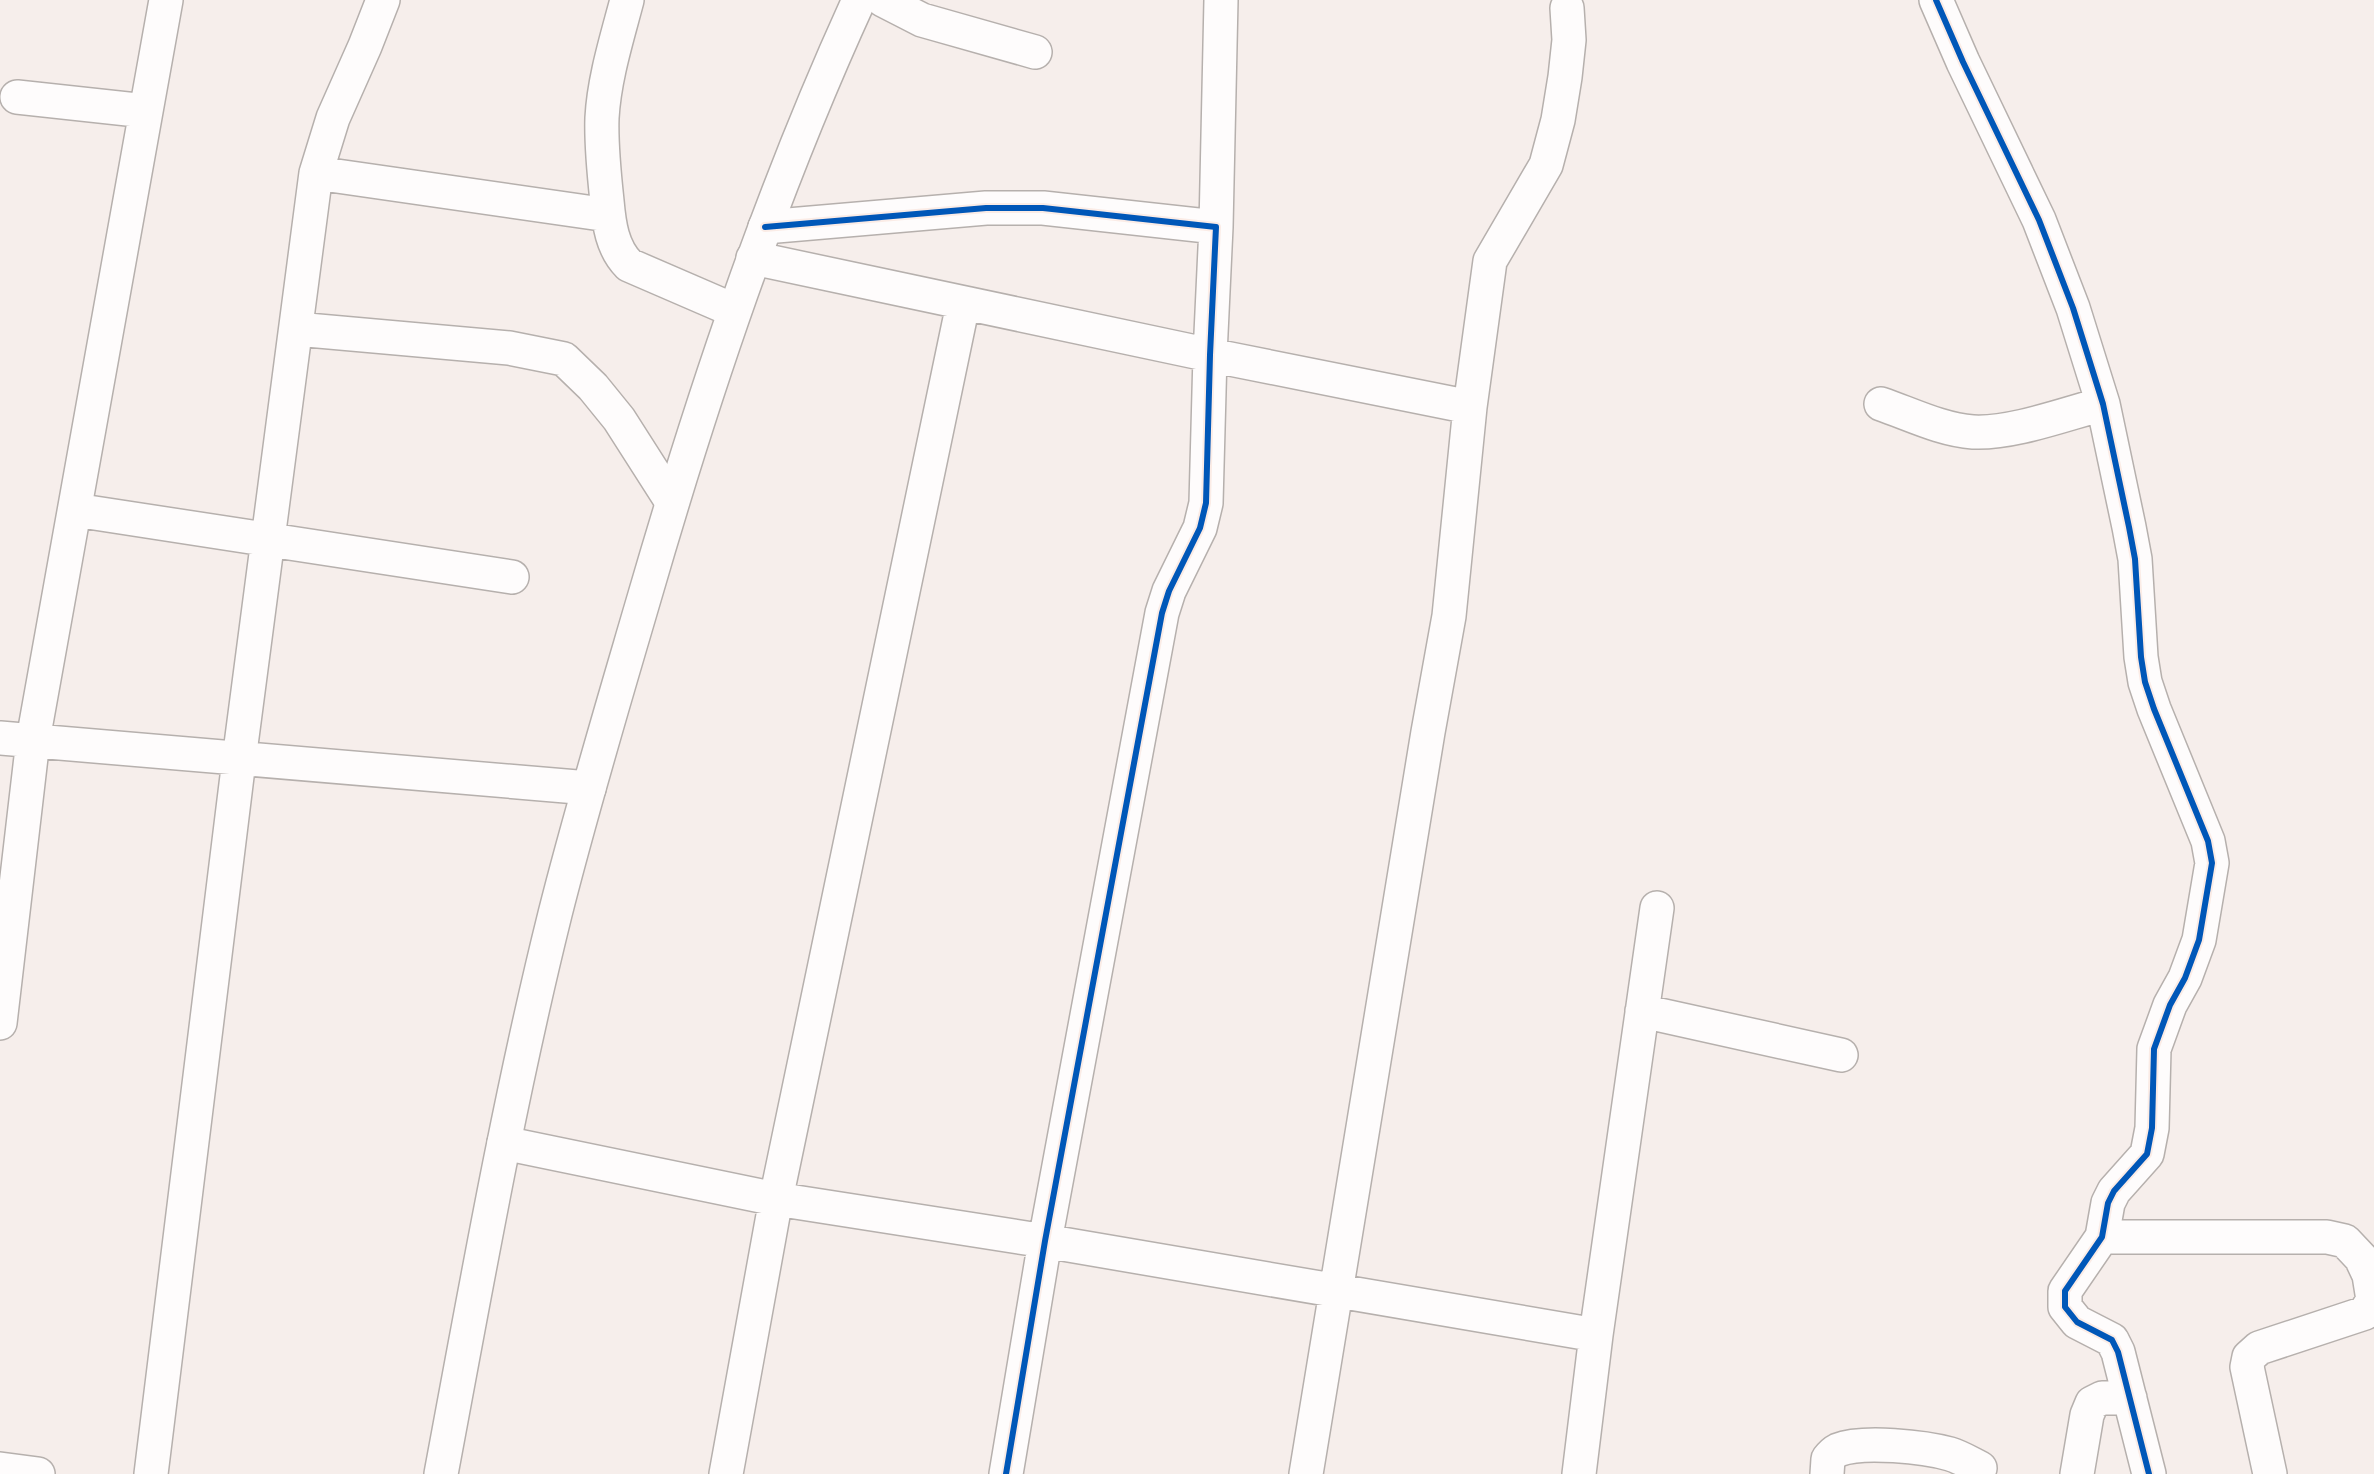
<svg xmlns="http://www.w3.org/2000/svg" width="2374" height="1474" font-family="'Space Grotesk',sans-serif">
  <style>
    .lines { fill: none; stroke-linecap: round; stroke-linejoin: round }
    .minor-casing { stroke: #b6b0ad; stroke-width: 36 }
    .highway-casing { stroke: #b6b0ad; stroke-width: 36 }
    .minor { stroke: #fefcfc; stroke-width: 33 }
    .highway { stroke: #fefcfc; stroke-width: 33 }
    .cycleway-casing { stroke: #fbece6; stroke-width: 10 }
    .cycleway { stroke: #0057b8; stroke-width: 6 }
  </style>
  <rect width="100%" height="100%" fill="#f6eeeb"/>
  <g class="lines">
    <defs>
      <path id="minor" d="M383,0L365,46L333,118L316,173L608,215
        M627,0C617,38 604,79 602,118C601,146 604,173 607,201C609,224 612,248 629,265L733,310
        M883,0L922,20L1035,52
        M1936,0L1963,62L2039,220L2073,308L2103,404L2129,527L2135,559L2141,657L2145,682L2154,709L2208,841L2212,863L2199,940L2185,978L2170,1005L2154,1049L2152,1128L2147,1154L2114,1191L2108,1203L2102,1237L2065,1291V1307L2077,1322L2112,1340L2118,1352L2149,1474
        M17,97L146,111
        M765,227L986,208H1043L1216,227L1210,355L1206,503L1200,528L1169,591L1162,613L1045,1241L1006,1474
        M1216,227L1221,0
        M753,258L1210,355L1470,407
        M296,329L509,348L564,359L593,387L619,419L672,502
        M1881,404C1910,414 1942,430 1973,432C2012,434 2065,414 2103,404
        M75,510L512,577
        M0,738L589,788
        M1642,1011L1841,1055
        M0,1023L33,740L166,0
        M504,1143L776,1199L1045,1241L1596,1335
        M2102,1237H2327L2345,1241L2361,1258L2369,1275L2373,1300L2365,1313L2259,1348L2249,1357L2247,1367L2270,1474
        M0,1469L38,1474
        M151,1474L239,760L316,173
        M726,1474L776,1199L963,304
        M1306,1474L1428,732L1449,616L1470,407L1490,261L1546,165L1558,120L1565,77L1569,40L1567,8
        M1579,1474L1596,1335L1657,908
        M1827,1474L1828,1459C1831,1455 1834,1452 1838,1450C1863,1440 1925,1447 1950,1454C1960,1457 1970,1463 1980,1468
        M2077,1474L2087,1415L2092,1403L2102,1398H2130"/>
      <path id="highway" d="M441,1474C476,1287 509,1099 555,914C582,807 614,701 645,595C704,392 771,192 859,0"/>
    </defs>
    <use href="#minor" class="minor-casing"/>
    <use href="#highway" class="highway-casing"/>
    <use href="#minor" class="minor"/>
    <use href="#highway" class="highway"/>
    <defs>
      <path id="cycleway" d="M1936,0L1963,62L2039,220L2073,308L2103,404L2129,527L2135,559L2141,657L2145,682L2154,709L2208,841L2212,863L2199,940L2185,978L2170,1005L2154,1049L2152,1128L2147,1154L2114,1191L2108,1203L2102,1237L2065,1291V1307L2077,1322L2112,1340L2118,1352L2149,1474
        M765,227L986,208H1043L1216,227L1210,355L1206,503L1200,528L1169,591L1162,613L1045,1241L1006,1474"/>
    </defs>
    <use href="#cycleway" class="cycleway-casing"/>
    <use href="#cycleway" class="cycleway"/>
  </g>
</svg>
